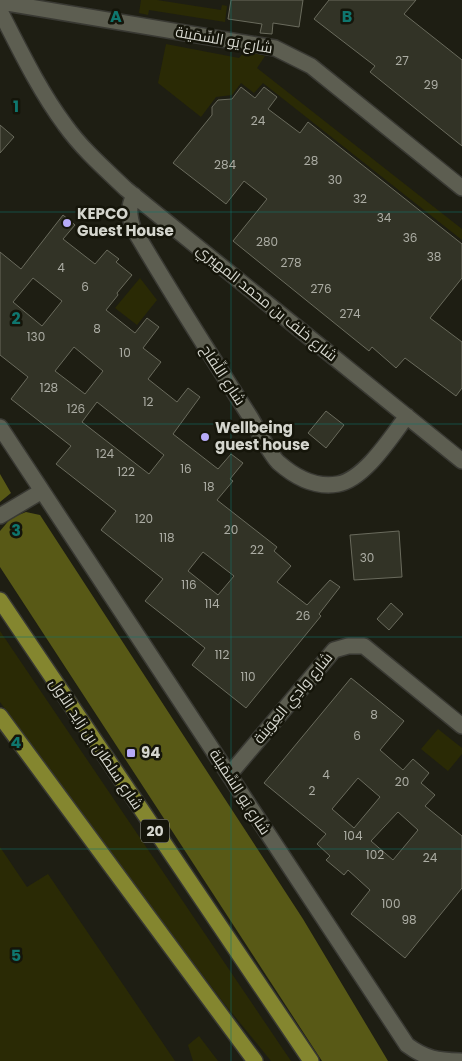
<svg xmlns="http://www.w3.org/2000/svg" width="462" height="1061" font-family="Poppins,Cairo,sans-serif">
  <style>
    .green { fill: #2a2a05 }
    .forest { fill: #585916 }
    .building { fill: #323326; stroke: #6a6b5d; fill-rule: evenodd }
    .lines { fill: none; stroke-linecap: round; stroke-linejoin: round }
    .minor-casing { stroke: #393933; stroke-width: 18 }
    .major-casing { stroke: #393933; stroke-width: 18 }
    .minor { stroke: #5d5e51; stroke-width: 15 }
    .major { stroke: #84862f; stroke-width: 15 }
    .grid { fill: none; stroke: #0f766e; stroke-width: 1; stroke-opacity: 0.55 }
    .poi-dot { fill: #b7abf8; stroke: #15150a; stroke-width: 2 }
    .labels { text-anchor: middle; stroke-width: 5; stroke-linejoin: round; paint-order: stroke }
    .number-label { font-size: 12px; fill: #acada4 }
    .shield { fill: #15150a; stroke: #9b9c93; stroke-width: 1 }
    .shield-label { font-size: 14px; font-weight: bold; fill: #d5d6ce }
    .street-label { font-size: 15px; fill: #d5d6ce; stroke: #15150a }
    .poi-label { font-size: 15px; font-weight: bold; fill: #d5d6ce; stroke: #15150a; text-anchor: start }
    .grid-label { font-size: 16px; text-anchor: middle; font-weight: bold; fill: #0f766e; stroke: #15150a; stroke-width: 5; stroke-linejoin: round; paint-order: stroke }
  </style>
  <rect width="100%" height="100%" fill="#1e1e13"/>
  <path class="green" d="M141,0H157L221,10L222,5L227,6L225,22L149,10L148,15L139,13Z
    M166,44L239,58L245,51L265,56L257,68L462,229V240L263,83L254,93L241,83L232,95L216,97L201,117L158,83Z
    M140,278L157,300L137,325L115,308Z
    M0,631L291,1061H271L223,1002L101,840L0,702Z
    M438,729L462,748V754L448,771L421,749Z
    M0,847L27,887L48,874L175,1061H0Z
    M199,1036L218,1061H193L188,1045Z"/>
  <path class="forest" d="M0,474L11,493L0,502Z
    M26,512L40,515L303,919L388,1061H322L0,567V531L11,518Z"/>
  <path class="building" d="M231,0H303L299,27L273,23L272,34L260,33L262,24L228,19Z
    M329,0H416L404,14L462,60V146L370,72L375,66L314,19Z
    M241,87L255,98L264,87L277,97L268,109L300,133L308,122L462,244V278L430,318L462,342V388L456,396L405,358L396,368L372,347L369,351L233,241L267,199L244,181L226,204L173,163L212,115V107L218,100L232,99Z
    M0,125L14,137L0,153Z
    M63,215L75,225L63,239L95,264L107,250L119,259L116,262L132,275L117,293L118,295L106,310L135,333L147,318L159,327L143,348L161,362L148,379L177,402L188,388L200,397L173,434L218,469L231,454L243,463L230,479L233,481L217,500L277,547L274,551L291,566L277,582L307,605L330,580L340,587L319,614L321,616L246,708L192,665L205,648L145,601L163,579L101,530L116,511L56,464L71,446L11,399L28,377L0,355V252L21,269ZM33,278L62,301L42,326L13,302ZM74,347L103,371L85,394L55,371ZM97,402L164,455L149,474L82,422ZM203,552L234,576L218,595L188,571Z
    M326,411L344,425L326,448L308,433Z
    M399,531L402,577L354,580L350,535Z
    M391,603L403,614L389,630L377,619Z
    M351,678L404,721L380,750L403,770L413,759L429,773L421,783L435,795L425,806L462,836V888L405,958L351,914L370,890L348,870L344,875L326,860L330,856L317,844L326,834L264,783ZM358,778L380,797L354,828L332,809ZM398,812L418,830L393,860L371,841Z"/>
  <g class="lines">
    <defs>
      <path id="minor" d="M0,2L275,48L311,66L462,188
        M0,11C20,50 39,90 65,125C82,149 105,169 126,189L462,461
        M134,195C128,207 129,215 133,228C170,291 209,353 249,415C256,426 271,457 279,463C295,477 316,488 338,484C365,479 391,437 407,416
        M0,427L407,1045C426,1059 437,1060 460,1061
        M0,516L42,491
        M229,775L334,650L348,646H364L462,726"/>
      <path id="major" d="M0,600L311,1061
        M0,716L255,1061"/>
    </defs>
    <use href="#minor" class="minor-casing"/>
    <use href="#major" class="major-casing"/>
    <use href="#minor" class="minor"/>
    <use href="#major" class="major"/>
  </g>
  <path class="grid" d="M231,0V1061M0,212H462M0,424H462M0,637H462M0,849H462"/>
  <g class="poi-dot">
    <circle cx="67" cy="223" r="5"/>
    <circle cx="205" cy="437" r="5"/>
    <rect x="126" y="748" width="10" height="10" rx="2.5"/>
  </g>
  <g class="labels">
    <g class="number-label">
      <text x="402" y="65">27</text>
      <text x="431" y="89">29</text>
      <text x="258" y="125">24</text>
      <text x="311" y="165">28</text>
      <text x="225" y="169">284</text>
      <text x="335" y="184">30</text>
      <text x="360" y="203">32</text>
      <text x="384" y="222">34</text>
      <text x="410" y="242">36</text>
      <text x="267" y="246">280</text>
      <text x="434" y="261">38</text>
      <text x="291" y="267">278</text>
      <text x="61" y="272">4</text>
      <text x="85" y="291">6</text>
      <text x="321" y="293">276</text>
      <text x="350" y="318">274</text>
      <text x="97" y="333">8</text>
      <text x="36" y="341">130</text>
      <text x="125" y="357">10</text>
      <text x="49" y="392">128</text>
      <text x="148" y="406">12</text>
      <text x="76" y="413">126</text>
      <text x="105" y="458">124</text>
      <text x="186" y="473">16</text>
      <text x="126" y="476">122</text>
      <text x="209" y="491">18</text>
      <text x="144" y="523">120</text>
      <text x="231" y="534">20</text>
      <text x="167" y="542">118</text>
      <text x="257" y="554">22</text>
      <text x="367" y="562">30</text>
      <text x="189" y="589">116</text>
      <text x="212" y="608">114</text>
      <text x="303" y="620">26</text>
      <text x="222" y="659">112</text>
      <text x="248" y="681">110</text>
      <text x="374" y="719">8</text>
      <text x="357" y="740">6</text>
      <text x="326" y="779">4</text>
      <text x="402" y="786">20</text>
      <text x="312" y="795">2</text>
      <text x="353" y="840">104</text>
      <text x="375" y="859">102</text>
      <text x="430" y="862">24</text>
      <text x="391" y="908">100</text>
      <text x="409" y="924">98</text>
    </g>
    <rect class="shield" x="141" y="819.5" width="28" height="23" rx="4"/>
    <g class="shield-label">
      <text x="155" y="836">20</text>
    </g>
    <g class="street-label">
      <text transform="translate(224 40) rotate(10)" y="5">شارع يَو السِّمَينة</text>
      <text transform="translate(267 303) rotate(39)" y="5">شارع خلف بن محمد المهيري</text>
      <text transform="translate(223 375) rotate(57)" y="5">شارع اللِّفاح</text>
      <text transform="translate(293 698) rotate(-50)" y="5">شارع وادِي العِوَينة</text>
      <text transform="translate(96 744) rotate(56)" y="5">شارع سلطان بن زايد الأول</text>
      <text transform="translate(240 792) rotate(57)" y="5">شارع يَو السِّمَينة</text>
    </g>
    <g class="poi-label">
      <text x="77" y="219">KEPCO<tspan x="77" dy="17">Guest House</tspan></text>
      <text x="215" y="433">Wellbeing<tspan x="215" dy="17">guest house</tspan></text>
      <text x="141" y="758">94</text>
    </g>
  </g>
  <g class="grid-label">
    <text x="116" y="22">A</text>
    <text x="347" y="22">B</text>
    <text x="16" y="112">1</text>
    <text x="16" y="324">2</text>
    <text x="16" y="536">3</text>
    <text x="16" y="748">4</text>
    <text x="16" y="961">5</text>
  </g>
</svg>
